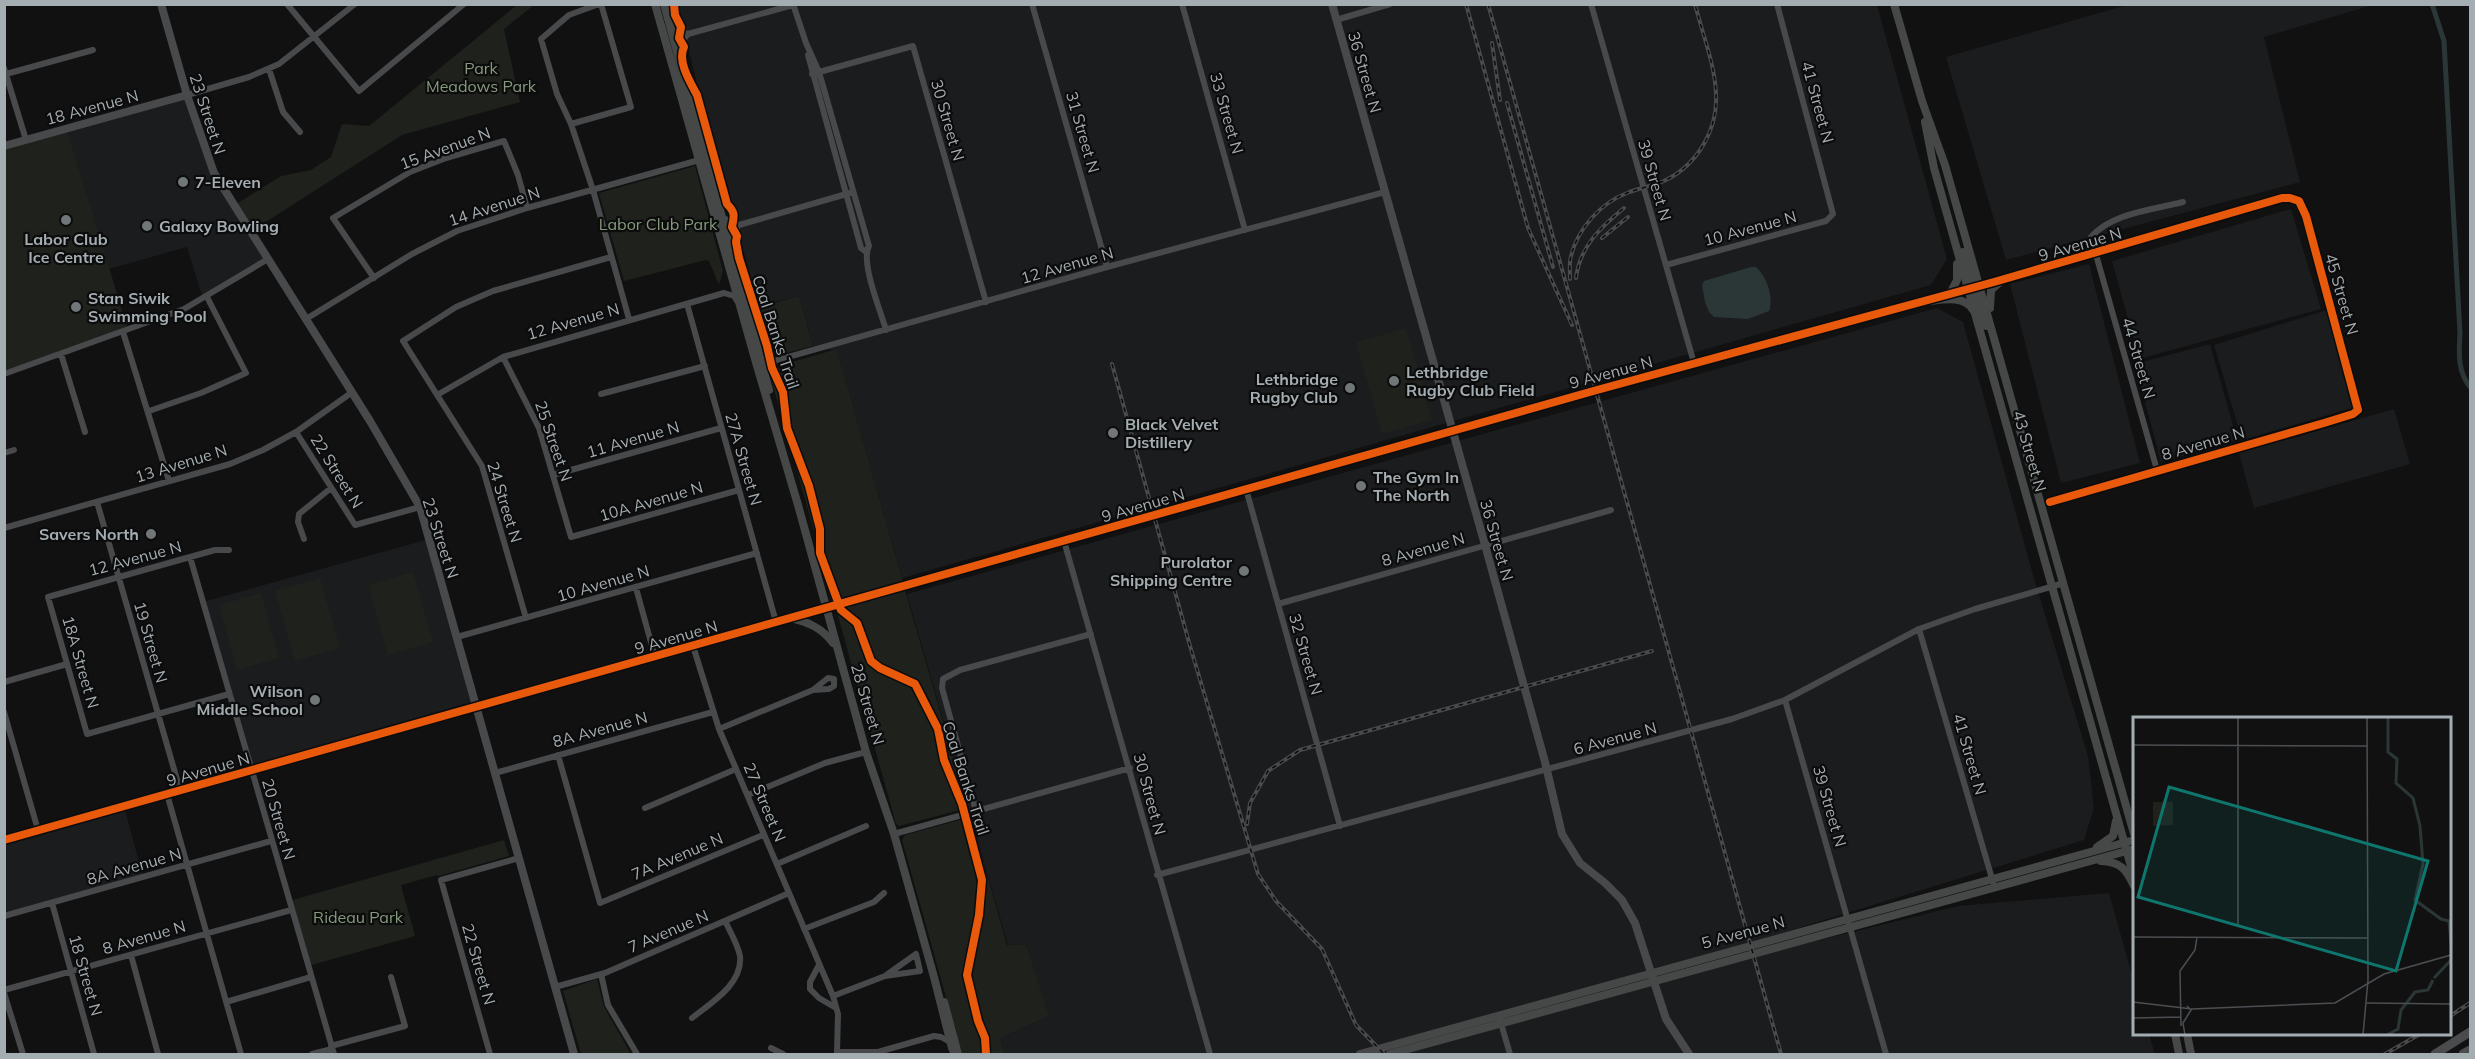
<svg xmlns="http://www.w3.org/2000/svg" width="2475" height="1059" font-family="Mulish,sans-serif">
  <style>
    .built { fill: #1b1c1d }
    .green { fill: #1e211c }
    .water { fill: #2b3637 }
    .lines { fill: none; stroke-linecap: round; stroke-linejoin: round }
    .canal { stroke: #2b3637; stroke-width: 5 }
    .minor { stroke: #47494b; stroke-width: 6 }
    .tertiary { stroke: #47494b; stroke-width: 8 }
    .secondary { stroke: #464848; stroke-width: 8 }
    .trunk { stroke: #494b4c; stroke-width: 9 }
    .rail-casing { stroke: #484a4b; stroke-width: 4 }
    .rail { stroke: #0c0c0d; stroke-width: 1.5; stroke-dasharray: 4.5; stroke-linecap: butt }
    .cycleway-casing { stroke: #0c0c0d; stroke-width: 11 }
    .cycleway { stroke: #e8590c; stroke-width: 8 }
    .poi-dot { fill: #717679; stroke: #0c0c0d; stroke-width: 2 }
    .labels { text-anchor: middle; stroke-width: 4.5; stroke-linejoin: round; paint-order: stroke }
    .park-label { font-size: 16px; fill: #869a7d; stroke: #0c0c0d }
    .street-label { font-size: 16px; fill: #a4adb1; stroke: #0c0c0d }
    .poi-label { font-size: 16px; font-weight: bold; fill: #a4adb1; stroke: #0c0c0d; text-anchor: start }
    .inset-river { fill: none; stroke: #2b3637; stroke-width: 3 }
    .inset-road { fill: none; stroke: #4c4f52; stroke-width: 1.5 }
    .view { fill: #0f766e; fill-opacity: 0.15; stroke: #0f766e; stroke-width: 3 }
    .inset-edge { fill: none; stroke: #a4adb1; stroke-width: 3 }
  </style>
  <rect width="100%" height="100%" fill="#111112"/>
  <path class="built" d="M678,5H1877L1947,259L1931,285L902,578L837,351L813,346L799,296L759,306L701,101Z
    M2127,5H2373L2264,37L2300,182L2006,260L1946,57Z
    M187,95L206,154L268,259L203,299L187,247L109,269L67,129Z
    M2291,209L2321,309L2139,359L2112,261Z
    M2089,264L2140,463L2061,483L2010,284Z
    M1937,308L1963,322L2033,575L2088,756L2094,808L2084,840L1652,973L1362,1054H1005L1000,1038L1048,1016L1026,944L1008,945L907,594Z
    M2327,310L2352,408L2242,440L2214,345Z
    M2210,344L2237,440L2161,462L2135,364Z
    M2394,409L2410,464L2254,508L2239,453Z
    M429,539L476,707L251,771L203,602Z
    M124,806L143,877L5,916V840Z
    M2109,893L2134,982V1034H2149L2155,1054H1403L1654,981L1958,906Z"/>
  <path class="green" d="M517,5H534L504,29L520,102L402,135L250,232L233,206L281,176L311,170L331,157L342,124L369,126Z
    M67,129L128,330L4,374V146Z
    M695,166L723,271L719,285L709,261L706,260L624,281L599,193Z
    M799,296L813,346L767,358L764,356L750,310Z
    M1406,328L1432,420L1382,434L1356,342Z
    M833,350H837L903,582L841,599L833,596L827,577L769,372L772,368Z
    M413,572L433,642L388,655L368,585Z
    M320,578L340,648L295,661L275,591Z
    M905,590L968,808L899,826L896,824L838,616V612L846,607Z
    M261,593L279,658L237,670L219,605Z
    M971,817L1007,945L1026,944L1049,1016L1000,1038L1005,1054H962L902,840L905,835Z
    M504,840L509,856L438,876L437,875L401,885L415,936L308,966L289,901Z
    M597,979L604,1007L631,1054H581L563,991Z"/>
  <path class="water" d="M1751,267H1756C1767,277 1774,298 1769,311L1748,319L1714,317L1709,312L1705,302L1702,285L1704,281Z"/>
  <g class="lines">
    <path class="canal" d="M2432,4L2444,41L2460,333C2459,353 2457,370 2470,387"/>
    <path class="minor" d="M287,4L359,91L464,4
      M599,4L569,15L541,39L557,94L571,124L593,190L629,319
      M793,4L806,43L819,72L869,246C860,262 881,312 886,330
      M1032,4L1107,267
      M1182,4L1245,230
      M1591,4L1694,363
      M1336,20L1390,4
      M671,30L688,34L793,5
      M676,48L688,34
      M808,55L861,248L866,252
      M4,68L26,140
      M269,69L283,112L300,132
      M6,74L93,50
      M812,74L913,46L986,302
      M187,95L249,77L279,64L355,4
      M571,124L631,107L601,4
      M723,218L739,225
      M728,238L739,225L850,193
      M1666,265L1826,221L1833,214L1777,4
      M374,278L333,218L410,172L446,158L504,141L518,175L527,208
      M1980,286L2282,198H2290L2299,201L2306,216L2358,410L2353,414L2324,423L2050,502
      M687,304L776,622
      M306,319L412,254L457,231L527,208L703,159
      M123,332L169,481
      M61,354L85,432
      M503,357L539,428L571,537L739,490
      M760,365L1107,267L1385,192
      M4,374L184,309L268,259
      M601,394L705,366
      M437,395L503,357L724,293L734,296L737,301
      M149,411L201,393L246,373L207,297
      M296,432L355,525L420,507
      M4,453L14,450
      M2157,470L2091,237C2112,213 2152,210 2183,202
      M553,475L721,428
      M1246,489L1340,826
      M97,502L180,790
      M4,528L230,464L263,450L296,432L351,393
      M304,539L298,522L299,514L331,488
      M1064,541L1210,1054
      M190,557L334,1054
      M636,588L655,657
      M1278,604L1611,510
      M526,618L482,466L403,341L456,307L493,291L611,257
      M1919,629L1993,882
      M457,637L757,553
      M693,646L719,729L833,996L838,1014L837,1052
      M4,682L67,664
      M229,694L87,734L48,597L215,550H229
      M1785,700L1886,1054
      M4,712L38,830
      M719,729L813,690L828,678L834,679V686L829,689L813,690
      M558,755L600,903L763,835
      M495,773L713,712
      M167,794L241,1054
      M748,795L825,763L866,752
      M645,808L736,769
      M976,811L942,688L943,679L960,670L1091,634
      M894,834L1130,768
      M777,864L866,826
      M1157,875L1732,719L1785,700L1919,629L1975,609L2064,583
      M52,903L94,1054
      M4,916L271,841
      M804,929L874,902L884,893
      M131,955L158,1054
      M819,965L810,982V989L819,998L836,1008
      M601,974L608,1005L637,1054
      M555,987L605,973L789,893
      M4,990L291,910
      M4,993L23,1054
      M833,996L885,976L916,954L920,971L885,976
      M226,1002L311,977
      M692,1018C711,1003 743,984 740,956C738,945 730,931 725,921
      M1500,1020L1510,1054
      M331,1046L405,1026L391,977
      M771,1048L783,1054
      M837,1052H878L934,1036L941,1037L950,1042
      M312,1054L332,1049
      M490,1054L441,880L519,858"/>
    <path class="tertiary" d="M161,4L187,95L214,173L370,421L420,507L574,1054
      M1332,4L1485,545L1545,762L1562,834L1580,863L1605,883L1622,900L1635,923L1666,1019L1689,1054
      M4,146L187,95
      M1947,295L1980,286
      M4,840L1597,390L1927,300"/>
    <path class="secondary" d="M655,4L757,366L798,505L866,752L894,834L934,977L952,1048L955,1054
      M664,4L769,390
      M1894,4L1922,101L1945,165L2134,834
      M1925,122L1934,168L2134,877
      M1963,252L1973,279
      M1950,294L1957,280V264
      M1975,295L1986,326
      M1921,302C1938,301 1963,293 1973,310
      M1990,308L1991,290L2002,280
      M791,618C808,622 822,628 833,643
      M2097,847L2113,836L2116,821
      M2101,861C2121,862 2126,869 2134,886
      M944,1002L958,1054
      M2175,1034L2179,1054
      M2187,1034L2191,1054
      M1360,1054L2134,840
      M1390,1054L2134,849"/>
    <path class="trunk" d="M2435,1054L2470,1032
      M2463,1054L2470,1050"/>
    <defs>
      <path id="rail" d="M1466,4L1528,228L1572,325
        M1488,4L1781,1054
        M1492,43L1500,100
        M1507,103L1553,267
        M1602,238L1628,217
        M1576,278C1580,246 1601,227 1624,208
        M1570,279C1570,271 1569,263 1571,256C1578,228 1601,203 1627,193C1639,188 1654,186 1666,180C1698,164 1718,129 1716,94C1715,64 1702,33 1695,4
        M1112,364L1190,646L1258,874L1276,901L1322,949L1356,1025L1384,1054
        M1247,824L1250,803L1268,771L1300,750L1652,651
        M2450,1016L2470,1003
        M2385,1054L2420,1034"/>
    </defs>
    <use href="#rail" class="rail-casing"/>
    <use href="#rail" class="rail"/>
    <defs>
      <path id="cycleway" d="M674,4L675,15L681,27L679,38L684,47C677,61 690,82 697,95L727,204C736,213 734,216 732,227L737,236L736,242L739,258L767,346L772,368L783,392L787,428L809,486L820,529V553L841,610L857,623L871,661L880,668L915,684L938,729L944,760L962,804L982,880L979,915L967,975L978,1021L985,1038L986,1054
        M4,840L1597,390L1994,282L2282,198H2290L2299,201L2306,216L2358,410L2353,414L2324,423L2050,502"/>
    </defs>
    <use href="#cycleway" class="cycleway-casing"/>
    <use href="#cycleway" class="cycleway"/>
  </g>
  <g class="poi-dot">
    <circle cx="183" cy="182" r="6"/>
    <circle cx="66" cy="220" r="6"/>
    <circle cx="147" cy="226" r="6"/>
    <circle cx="76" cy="307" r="6"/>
    <circle cx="1394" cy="381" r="6"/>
    <circle cx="1350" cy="388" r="6"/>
    <circle cx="1113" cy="433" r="6"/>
    <circle cx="1361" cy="486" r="6"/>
    <circle cx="151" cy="534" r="6"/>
    <circle cx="1244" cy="571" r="6"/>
    <circle cx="315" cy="700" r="6"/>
  </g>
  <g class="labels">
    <g class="park-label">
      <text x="481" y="74">Park<tspan x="481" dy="18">Meadows Park</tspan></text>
      <text x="658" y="230">Labor Club Park</text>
      <text x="358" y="923">Rideau Park</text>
    </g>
    <g class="street-label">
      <text transform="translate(1365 72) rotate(74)" y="6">36 Street N</text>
      <text transform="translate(1818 102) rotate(75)" y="6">41 Street N</text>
      <text transform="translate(92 107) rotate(-15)" y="6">18 Avenue N</text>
      <text transform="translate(1227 113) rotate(74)" y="6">33 Street N</text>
      <text transform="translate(208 114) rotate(72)" y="6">23 Street N</text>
      <text transform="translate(948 120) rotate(74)" y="6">30 Street N</text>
      <text transform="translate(1083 132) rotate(74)" y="6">31 Street N</text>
      <text transform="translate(445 148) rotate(-20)" y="6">15 Avenue N</text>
      <text transform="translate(1655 180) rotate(74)" y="6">39 Street N</text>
      <text transform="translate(494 206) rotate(-18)" y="6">14 Avenue N</text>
      <text transform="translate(1750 228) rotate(-15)" y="6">10 Avenue N</text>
      <text transform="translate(2080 244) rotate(-16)" y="6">9 Avenue N</text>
      <text transform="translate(1067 265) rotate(-16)" y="6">12 Avenue N</text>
      <text transform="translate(2342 294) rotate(74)" y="6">45 Street N</text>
      <text transform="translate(573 321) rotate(-16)" y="6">12 Avenue N</text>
      <text transform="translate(776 332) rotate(72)" y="6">Coal Banks Trail</text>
      <text transform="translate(2139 358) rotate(74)" y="6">44 Street N</text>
      <text transform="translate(1611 372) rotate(-15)" y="6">9 Avenue N</text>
      <text transform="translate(633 439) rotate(-16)" y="6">11 Avenue N</text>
      <text transform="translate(554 441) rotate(71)" y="6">25 Street N</text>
      <text transform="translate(2203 443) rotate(-16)" y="6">8 Avenue N</text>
      <text transform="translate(2030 451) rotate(74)" y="6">43 Street N</text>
      <text transform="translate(744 459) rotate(74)" y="6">27A Street N</text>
      <text transform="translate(181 463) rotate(-17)" y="6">13 Avenue N</text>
      <text transform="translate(337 471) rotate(58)" y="6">22 Street N</text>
      <text transform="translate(651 501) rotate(-16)" y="6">10A Avenue N</text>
      <text transform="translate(505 502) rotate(73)" y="6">24 Street N</text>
      <text transform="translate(1143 505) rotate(-16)" y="6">9 Avenue N</text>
      <text transform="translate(441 538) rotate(72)" y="6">23 Street N</text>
      <text transform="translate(1497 540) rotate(74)" y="6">36 Street N</text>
      <text transform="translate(1423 549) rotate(-16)" y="6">8 Avenue N</text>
      <text transform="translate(135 558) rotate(-15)" y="6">12 Avenue N</text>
      <text transform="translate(603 583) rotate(-16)" y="6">10 Avenue N</text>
      <text transform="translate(676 637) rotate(-16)" y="6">9 Avenue N</text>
      <text transform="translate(151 642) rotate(74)" y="6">19 Street N</text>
      <text transform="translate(1306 654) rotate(74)" y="6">32 Street N</text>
      <text transform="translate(81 662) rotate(74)" y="6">18A Street N</text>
      <text transform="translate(868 704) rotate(74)" y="6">28 Street N</text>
      <text transform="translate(600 729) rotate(-15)" y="6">8A Avenue N</text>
      <text transform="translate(1615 738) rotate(-15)" y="6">6 Avenue N</text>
      <text transform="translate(1970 754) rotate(74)" y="6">41 Street N</text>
      <text transform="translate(208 769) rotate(-16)" y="6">9 Avenue N</text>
      <text transform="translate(966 778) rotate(72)" y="6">Coal Banks Trail</text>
      <text transform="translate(1150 794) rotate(75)" y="6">30 Street N</text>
      <text transform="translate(765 802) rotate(67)" y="6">27 Street N</text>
      <text transform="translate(1830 806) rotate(74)" y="6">39 Street N</text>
      <text transform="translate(279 819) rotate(74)" y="6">20 Street N</text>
      <text transform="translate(677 856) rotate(-23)" y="6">7A Avenue N</text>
      <text transform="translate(134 866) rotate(-16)" y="6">8A Avenue N</text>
      <text transform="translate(668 931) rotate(-23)" y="6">7 Avenue N</text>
      <text transform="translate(1743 932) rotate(-15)" y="6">5 Avenue N</text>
      <text transform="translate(144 937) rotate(-16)" y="6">8 Avenue N</text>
      <text transform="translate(479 964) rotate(74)" y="6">22 Street N</text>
      <text transform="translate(86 975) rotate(74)" y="6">18 Street N</text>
    </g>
    <g class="poi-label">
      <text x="195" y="188">7-Eleven</text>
      <text x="159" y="232">Galaxy Bowling</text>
      <text x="66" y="245" text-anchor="middle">Labor Club<tspan x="66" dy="18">Ice Centre</tspan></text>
      <text x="88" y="304">Stan Siwik<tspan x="88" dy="18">Swimming Pool</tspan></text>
      <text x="1406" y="378">Lethbridge<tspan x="1406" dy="18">Rugby Club Field</tspan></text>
      <text x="1338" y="385" text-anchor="end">Lethbridge<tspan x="1338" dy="18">Rugby Club</tspan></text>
      <text x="1125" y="430">Black Velvet<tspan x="1125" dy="18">Distillery</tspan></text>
      <text x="1373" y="483">The Gym In<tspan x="1373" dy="18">The North</tspan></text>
      <text x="139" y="540" text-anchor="end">Savers North</text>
      <text x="1232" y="568" text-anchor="end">Purolator<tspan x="1232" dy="18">Shipping Centre</tspan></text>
      <text x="303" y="697" text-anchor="end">Wilson<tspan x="303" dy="18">Middle School</tspan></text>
    </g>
  </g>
  <g transform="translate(2133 717)">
    <rect width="318" height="318" fill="#111112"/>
    <path d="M20,85H40V108L20,109Z" fill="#1e211c"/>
    <path class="inset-river" d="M255,0V35L264,42L263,66L280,81L287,109L290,147L282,183L308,202L316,204L318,226M301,261L318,243M254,318L265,312L268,293L282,275L295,273L300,263"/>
    <path class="inset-road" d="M234,0L235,263M0,28L234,29M105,209V0M0,220L234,221M0,285L59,292L202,286L251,257L318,238M234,286L318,287M0,301L48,300M48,309L47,254L62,233L64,220M52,318L50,306L58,293L54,289M230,318L235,263"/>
    <path class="view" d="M36,70L295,144L263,254L5,180Z"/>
    <rect width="318" height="318" class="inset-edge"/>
  </g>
  <rect width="2475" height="1059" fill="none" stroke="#a4adb1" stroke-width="12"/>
</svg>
